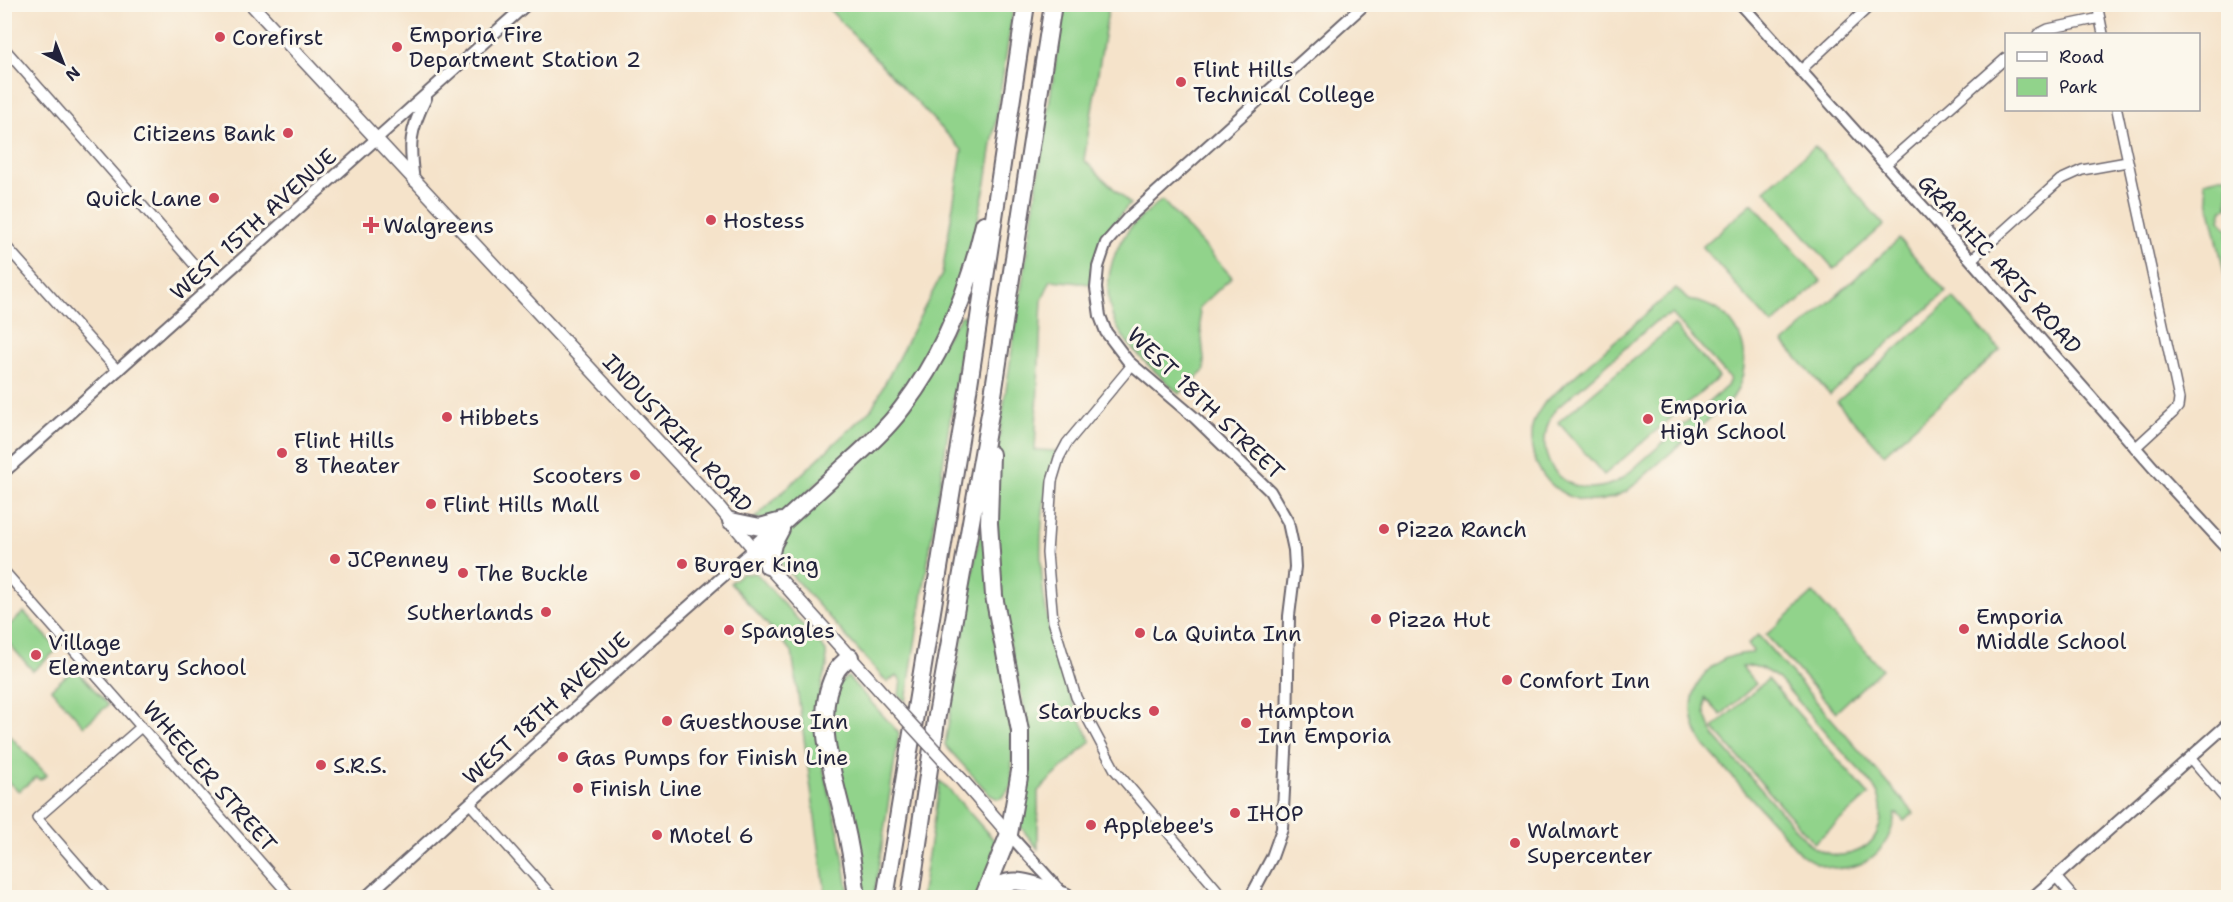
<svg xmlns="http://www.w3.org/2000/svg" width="2233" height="902" font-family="'Shantell Sans',sans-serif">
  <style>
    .green { fill: #91d38b; stroke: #5a7a63; stroke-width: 1.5; fill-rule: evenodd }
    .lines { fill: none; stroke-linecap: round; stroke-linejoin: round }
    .minor-casing { stroke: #6c666d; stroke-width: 12 }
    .tertiary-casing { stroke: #6c666d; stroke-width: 14 }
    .secondary-casing { stroke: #6c666d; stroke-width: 15 }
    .motorway-casing { stroke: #6c666d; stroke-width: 20 }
    .minor { stroke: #fff; stroke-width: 9 }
    .tertiary { stroke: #fff; stroke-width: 10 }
    .secondary { stroke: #fff; stroke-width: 12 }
    .motorway { stroke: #fff; stroke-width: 16 }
    .secondary-bridge-casing { stroke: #6c666d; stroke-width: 15; stroke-linecap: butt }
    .secondary-bridge { stroke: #fff; stroke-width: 12 }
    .poi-dot { fill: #d1495b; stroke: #fbf7ec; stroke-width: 2 }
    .labels { text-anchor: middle; stroke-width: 6; stroke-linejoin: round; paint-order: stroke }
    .poi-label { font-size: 22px; fill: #22223b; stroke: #fbf7ec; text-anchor: start }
    .street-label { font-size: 22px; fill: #22223b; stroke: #fbf7ec }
  </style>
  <rect width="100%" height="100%" fill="#fbf7ec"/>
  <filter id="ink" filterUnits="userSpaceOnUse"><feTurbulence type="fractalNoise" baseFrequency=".0167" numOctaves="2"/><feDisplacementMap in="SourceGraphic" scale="12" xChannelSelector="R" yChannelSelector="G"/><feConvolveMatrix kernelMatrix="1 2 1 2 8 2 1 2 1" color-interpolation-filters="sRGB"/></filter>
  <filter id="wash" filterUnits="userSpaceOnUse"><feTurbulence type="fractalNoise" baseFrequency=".008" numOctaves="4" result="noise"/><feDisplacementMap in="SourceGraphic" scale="24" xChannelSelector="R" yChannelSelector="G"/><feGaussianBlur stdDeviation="1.35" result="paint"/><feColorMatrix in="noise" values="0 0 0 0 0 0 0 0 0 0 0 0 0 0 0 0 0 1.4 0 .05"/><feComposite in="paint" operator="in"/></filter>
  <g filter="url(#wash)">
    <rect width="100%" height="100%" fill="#f5e3ca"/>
    <path class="green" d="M825,5H1014L986,182L976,227L950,312L926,359L887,417L782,516L753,520L872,408L942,274L962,150Z
      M1064,5H1109L1084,160L1130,204C1106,229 1096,249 1090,284L1051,280L1042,299L1035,450L1056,451C1025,549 1044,651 1091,741L1038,791V849L1019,825L1029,749L1026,717L998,589L995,485L1000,430Z
      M1815,146L1884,225L1834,269L1765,190Z
      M2228,175V208L2223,209L2220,219L2225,227L2228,229V290L2204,181Z
      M1162,200L1232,277L1199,308L1205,370L1179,394C1161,376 1139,359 1124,338C1100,306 1105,262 1128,231C1137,219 1151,209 1162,200Z
      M1752,203L1821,281L1772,325L1702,247Z
      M1899,239L1946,292L1830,395L1784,343Z
      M1676,288L1688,300C1739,306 1760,357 1732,399L1627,491C1617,496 1607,500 1596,501C1553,504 1519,457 1535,418C1538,412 1542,407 1545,402ZM1672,314L1730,379L1727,386L1623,478C1572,510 1523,460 1555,410L1656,321Z
      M1953,298L2000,350L1884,454L1837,402Z
      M961,316H966L906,702L899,695L901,681L897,676L887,682L777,559L779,547L792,526L856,467Z
      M1674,325L1719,377L1604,475L1558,422Z
      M980,529L984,530L1012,705V785L1003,797L998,799L990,795L945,745Z
      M742,573L745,574L755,573L758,575L826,651L827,668C823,674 822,682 821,689C810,738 828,782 838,829C843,852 846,875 849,897H826L792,652L730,583Z
      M1813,593L1882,669L1836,712L1766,635Z
      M24,612L58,649L33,671L5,639V629Z
      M1758,635L1914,813L1904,821L1898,814H1895C1889,864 1840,884 1801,854L1705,746C1675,704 1700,654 1752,653L1753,651L1748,644ZM1752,666L1761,668L1778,678C1801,704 1824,731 1847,757C1858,769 1873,782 1879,797C1885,815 1880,839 1862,849C1843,859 1827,856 1810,845L1714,736L1705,713V698L1721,715L1756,684L1742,667Z
      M75,668L108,705L84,726L51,689Z
      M848,677L899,733L874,897H860L830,725L836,685Z
      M1768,679L1869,795L1814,843L1713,728Z
      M10,736L47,775L40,780L36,777L19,791L5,780V741Z
      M940,781C962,802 979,825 1000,846L979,897L921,898Z"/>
  </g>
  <g filter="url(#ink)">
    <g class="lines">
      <defs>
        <path id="minor" d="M2097,4L2103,34
          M2038,34L2048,29L2100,18
          M4,48L213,286
          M1801,70L1872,4
          M2117,110L2179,399L2178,407L2173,413L2135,448
          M1885,165L2006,58
          M4,244L118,371
          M1971,260L2060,180L2082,170L2127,162
          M1132,365L1067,443L1059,458L1052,481L1047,553L1053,621L1076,697L1115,770L1224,898
          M4,454L13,465
          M4,571L292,898
          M2190,758L2228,802
          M470,804L554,898
          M2056,877L2074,898
          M107,898L37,818L141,727"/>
        <path id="tertiary" d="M1741,4L1971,260L2157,472L2228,549
          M414,181C409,145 409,132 426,98
          M4,472L527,4
          M1009,834L1063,894
          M365,898L646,644L754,549
          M1250,898L1272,857L1282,829L1287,733L1289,616L1295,567L1294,550L1288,522L1270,491L1195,418L1128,361L1106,332L1100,316L1096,288L1098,267L1106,243L1127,219L1365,4
          M2032,898L2228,724"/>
        <path id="secondary" d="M251,4L719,507L768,566L883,694
          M961,779L1009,834"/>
        <path id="motorway" d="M731,521L760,527L782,521
          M754,549C784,522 813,495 842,469C864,449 886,430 903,407C944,353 969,289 984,224
          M768,566L773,544L781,529
          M850,657C845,661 840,665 837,670C811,712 834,776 844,820C850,845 854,871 857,898
          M885,898L968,391L1026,4
          M910,898L936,721L991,408L1053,4
          M983,898L1009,834L1020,771V731L994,596L989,523L991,454
          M988,898C1007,867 1039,888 1065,896"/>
      </defs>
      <use href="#minor" class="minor-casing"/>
      <use href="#tertiary" class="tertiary-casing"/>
      <use href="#secondary" class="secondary-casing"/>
      <use href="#motorway" class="motorway-casing"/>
      <use href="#minor" class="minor"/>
      <use href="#tertiary" class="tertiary"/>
      <use href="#secondary" class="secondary"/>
      <use href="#motorway" class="motorway"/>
      <defs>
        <path id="secondary-bridge" d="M883,694L961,779"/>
      </defs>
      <use href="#secondary-bridge" class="secondary-bridge-casing"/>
      <use href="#secondary-bridge" class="secondary-bridge"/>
    </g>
  </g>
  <g class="poi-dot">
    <circle cx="220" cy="37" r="6"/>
    <circle cx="397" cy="47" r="6"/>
    <circle cx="1181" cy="82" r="6"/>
    <circle cx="288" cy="133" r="6"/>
    <circle cx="214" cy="198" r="6"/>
    <circle cx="711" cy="220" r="6"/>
    <path d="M368 216h6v6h6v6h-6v6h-6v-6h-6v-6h6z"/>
    <circle cx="447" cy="417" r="6"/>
    <circle cx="1648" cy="419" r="6"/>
    <circle cx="282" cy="453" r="6"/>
    <circle cx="635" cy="475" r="6"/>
    <circle cx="431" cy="504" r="6"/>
    <circle cx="1384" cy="529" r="6"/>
    <circle cx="335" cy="559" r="6"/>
    <circle cx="682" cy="564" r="6"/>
    <circle cx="463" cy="573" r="6"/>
    <circle cx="546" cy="612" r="6"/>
    <circle cx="1376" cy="619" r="6"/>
    <circle cx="1964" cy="629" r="6"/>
    <circle cx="729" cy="630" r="6"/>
    <circle cx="1140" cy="633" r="6"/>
    <circle cx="36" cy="655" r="6"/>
    <circle cx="1507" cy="680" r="6"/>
    <circle cx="1154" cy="711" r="6"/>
    <circle cx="667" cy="721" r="6"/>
    <circle cx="1246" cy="723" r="6"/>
    <circle cx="563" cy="757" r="6"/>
    <circle cx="321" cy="765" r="6"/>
    <circle cx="578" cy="788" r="6"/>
    <circle cx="1235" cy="813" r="6"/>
    <circle cx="1091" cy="825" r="6"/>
    <circle cx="657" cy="835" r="6"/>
    <circle cx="1515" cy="843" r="6"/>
  </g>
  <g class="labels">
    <g class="poi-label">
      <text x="409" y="42">Emporia Fire<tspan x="409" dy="25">Department Station 2</tspan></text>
      <text x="232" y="45">Corefirst</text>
      <text x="1193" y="77">Flint Hills<tspan x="1193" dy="25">Technical College</tspan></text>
      <text x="276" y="141" text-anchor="end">Citizens Bank</text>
      <text x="202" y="206" text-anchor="end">Quick Lane</text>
      <text x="723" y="228">Hostess</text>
      <text x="383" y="233">Walgreens</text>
      <text x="1660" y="414">Emporia<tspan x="1660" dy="25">High School</tspan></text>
      <text x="459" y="425">Hibbets</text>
      <text x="294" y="448">Flint Hills<tspan x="294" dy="25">8 Theater</tspan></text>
      <text x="623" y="483" text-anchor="end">Scooters</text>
      <text x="443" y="512">Flint Hills Mall</text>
      <text x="1396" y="537">Pizza Ranch</text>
      <text x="347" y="567">JCPenney</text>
      <text x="694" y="572">Burger King</text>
      <text x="475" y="581">The Buckle</text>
      <text x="534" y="620" text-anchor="end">Sutherlands</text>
      <text x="1976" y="624">Emporia<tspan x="1976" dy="25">Middle School</tspan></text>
      <text x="1388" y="627">Pizza Hut</text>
      <text x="741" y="638">Spangles</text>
      <text x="1152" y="641">La Quinta Inn</text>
      <text x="48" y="650">Village<tspan x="48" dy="25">Elementary School</tspan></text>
      <text x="1519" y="688">Comfort Inn</text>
      <text x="1258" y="718">Hampton<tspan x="1258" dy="25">Inn Emporia</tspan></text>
      <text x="1142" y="719" text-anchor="end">Starbucks</text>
      <text x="679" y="729">Guesthouse Inn</text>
      <text x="575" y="765">Gas Pumps for Finish Line</text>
      <text x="333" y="773">S.R.S.</text>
      <text x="590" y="796">Finish Line</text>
      <text x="1247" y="821">IHOP</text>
      <text x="1103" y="833">Applebee's</text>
      <text x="1527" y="838">Walmart<tspan x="1527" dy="25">Supercenter</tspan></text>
      <text x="669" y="843">Motel 6</text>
    </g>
    <g class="street-label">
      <text transform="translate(253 224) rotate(-42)" y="8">WEST 15TH AVENUE</text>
      <text transform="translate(2000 264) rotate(48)" y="8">GRAPHIC ARTS ROAD</text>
      <text transform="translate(1206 403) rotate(44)" y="8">WEST 18TH STREET</text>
      <text transform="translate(678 433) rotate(47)" y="8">INDUSTRIAL ROAD</text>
      <text transform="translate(546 708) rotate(-42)" y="8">WEST 18TH AVENUE</text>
      <text transform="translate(210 776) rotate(49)" y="8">WHEELER STREET</text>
    </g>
  </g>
  <rect width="2233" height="902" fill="none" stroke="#fbf7ec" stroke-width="24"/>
  <rect x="2005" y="33" width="195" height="78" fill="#fbf7ec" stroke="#a4a2a5" stroke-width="1.5"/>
  <rect x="2017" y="52" width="30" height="9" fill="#ffffff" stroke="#a4a2a5" stroke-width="1.5"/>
  <text x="2059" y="63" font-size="18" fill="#22223b">Road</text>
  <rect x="2017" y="78" width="30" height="18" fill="#91d38b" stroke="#a4a2a5" stroke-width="1.5"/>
  <text x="2059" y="93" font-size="18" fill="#22223b">Park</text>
  <g transform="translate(63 63) rotate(138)" stroke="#fbf7ec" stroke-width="4.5" paint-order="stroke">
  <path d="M0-4.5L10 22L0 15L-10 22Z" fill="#22223b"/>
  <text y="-9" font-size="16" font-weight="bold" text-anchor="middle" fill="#22223b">N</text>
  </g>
</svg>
